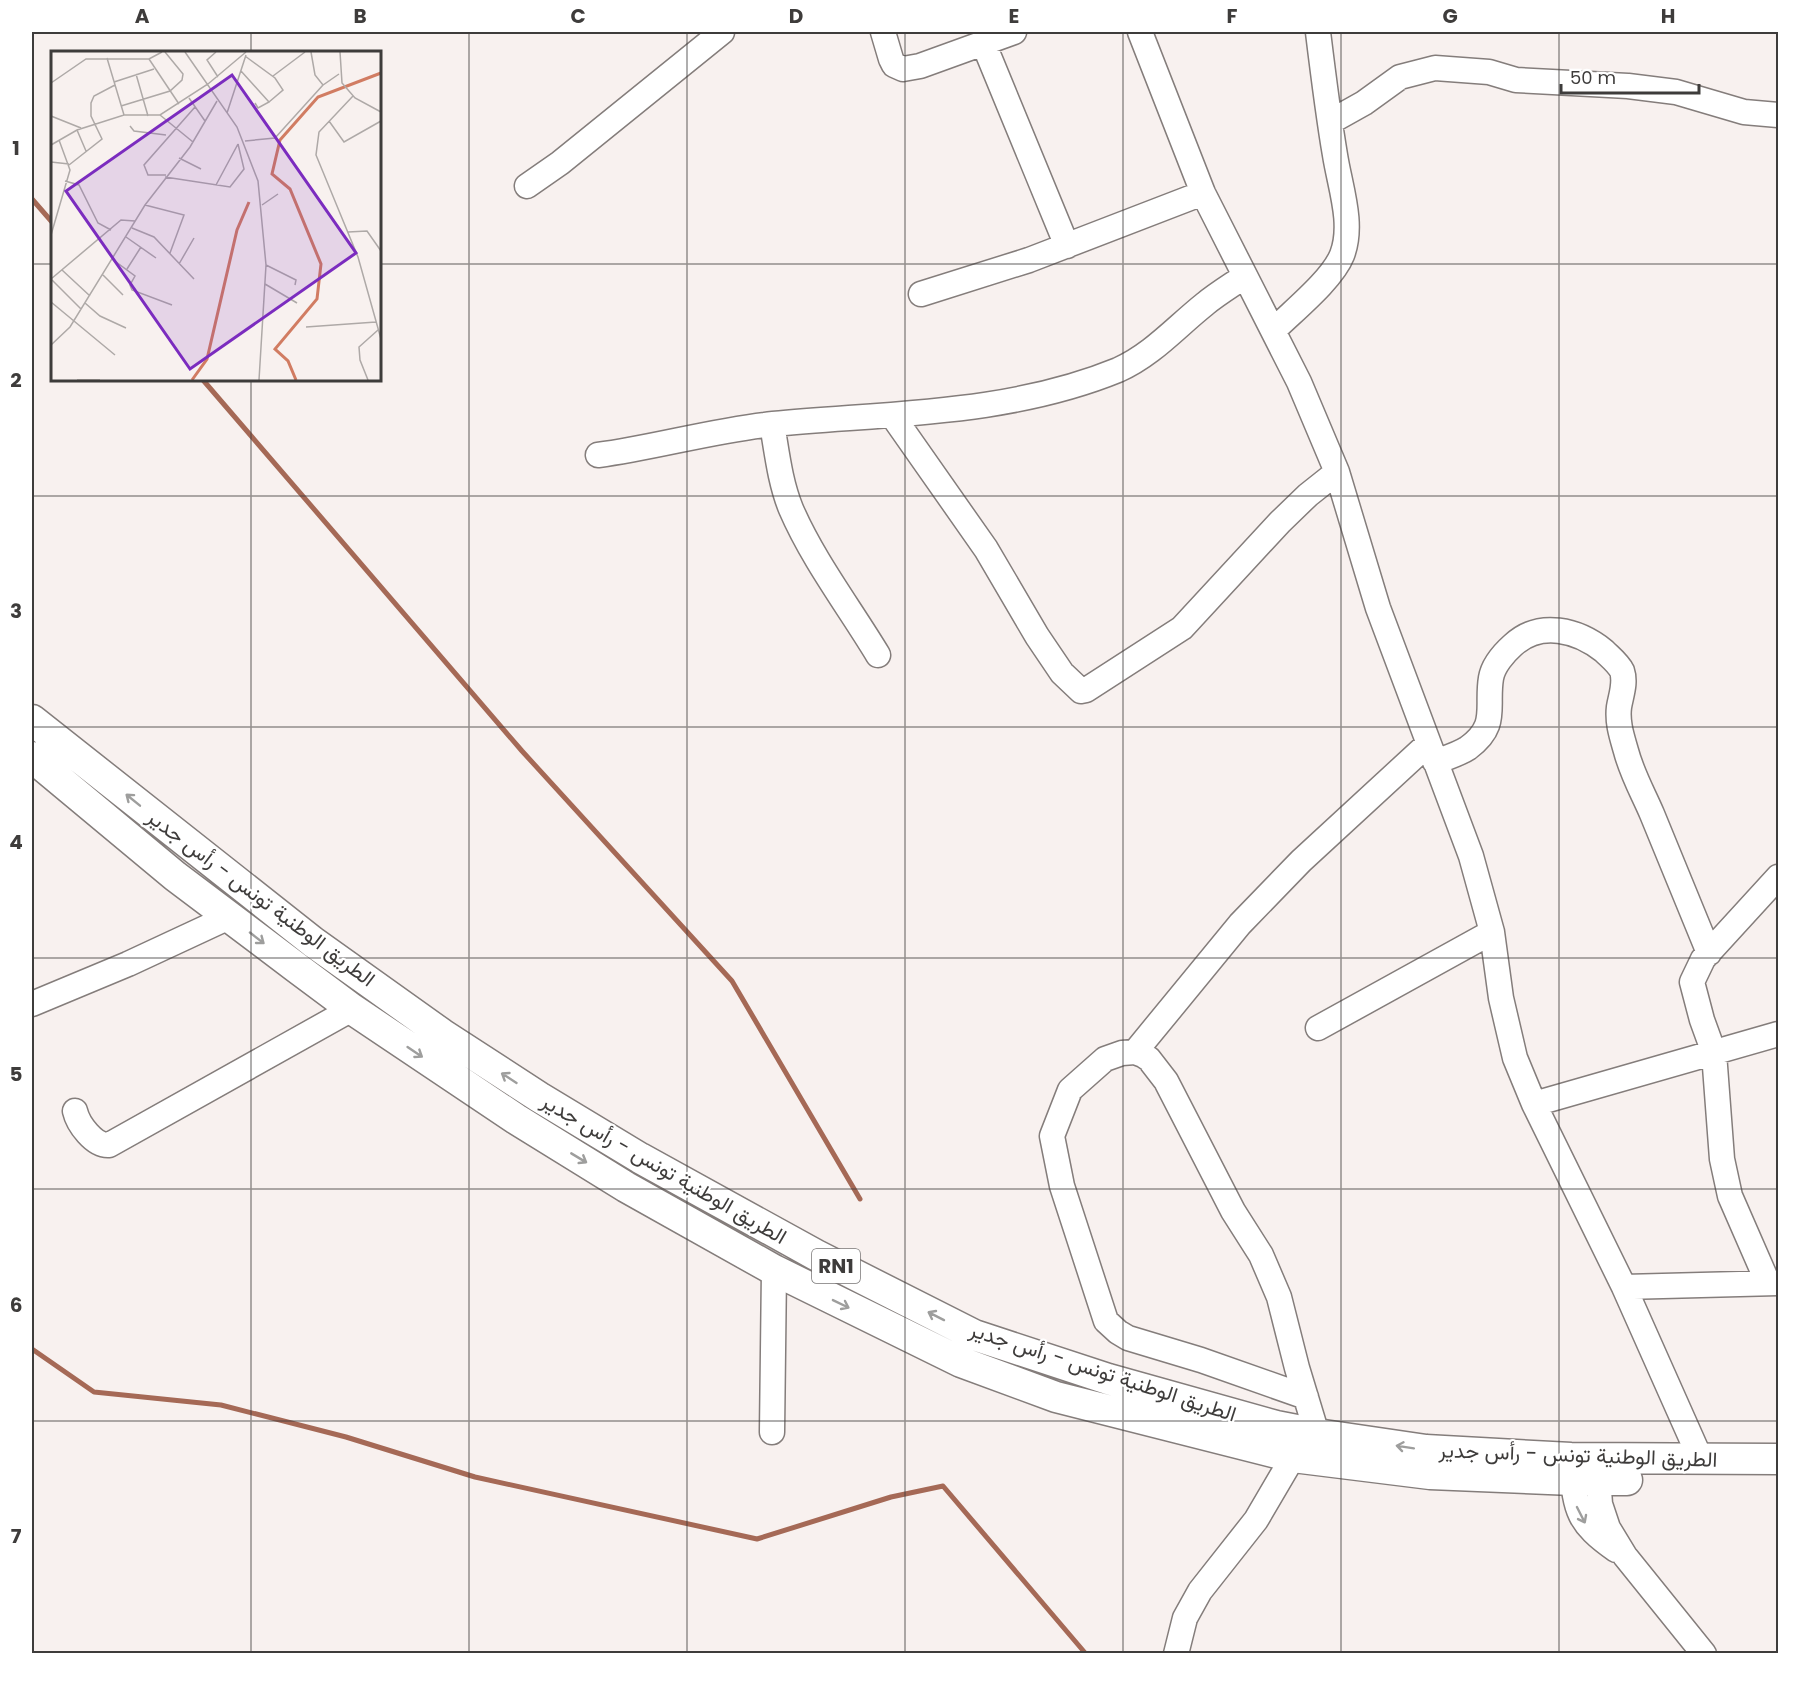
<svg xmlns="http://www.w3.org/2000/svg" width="1810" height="1685" font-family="Poppins,Vazirmatn,sans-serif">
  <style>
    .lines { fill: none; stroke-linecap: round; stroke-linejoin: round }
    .stream { stroke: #a56956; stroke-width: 5 }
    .minor-casing { stroke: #847d7b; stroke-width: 27 }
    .major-casing { stroke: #847d7b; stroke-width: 33 }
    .minor { stroke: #fff; stroke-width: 24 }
    .major { stroke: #fff; stroke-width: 30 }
    .oneway { stroke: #9e9e9d }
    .grid { fill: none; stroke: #3e3c3b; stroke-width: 1.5; stroke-opacity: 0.55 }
    .labels { text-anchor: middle; stroke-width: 4.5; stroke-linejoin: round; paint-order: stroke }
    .shield { fill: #fff; stroke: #787676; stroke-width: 1.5 }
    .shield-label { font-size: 20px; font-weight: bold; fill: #3e3c3b }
    .street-label { font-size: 21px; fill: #3e3c3b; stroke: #fff }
    .inset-river { fill: none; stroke: #d17c62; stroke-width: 3 }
    .inset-road { fill: none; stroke: #aea9a7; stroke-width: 1.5 }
    .view { fill: #7b2cbf; fill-opacity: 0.15; stroke: #7b2cbf; stroke-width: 3 }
    .inset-edge { fill: none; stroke: #3e3c3b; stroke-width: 3 }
    .neatline { fill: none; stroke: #3e3c3b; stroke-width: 2 }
    .grid-label { font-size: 20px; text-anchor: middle; font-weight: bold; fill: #3e3c3b }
  </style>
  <rect width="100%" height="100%" fill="#f8f1ef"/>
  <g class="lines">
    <path class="stream" d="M32,199L52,222
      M203,380L522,751L732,981L860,1199
      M32,1349L94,1392L221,1405L346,1437L475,1477L757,1539L891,1497L943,1486L1086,1654"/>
    <defs>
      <path id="minor" d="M883,32L891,59L894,65L903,69L920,66L1014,32
        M1140,32L1203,193L1299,382L1337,472L1378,608L1471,856L1492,932L1501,998L1515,1058L1534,1104L1624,1287L1701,1460
        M983,42L1067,246
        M1330,122L1364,103L1400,77L1435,68L1489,72L1516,80L1628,86L1676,92L1744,112L1778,115
        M527,186L560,163L722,32
        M921,294L1029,260L1203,193
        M1274,330C1293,311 1332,280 1342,255C1354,224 1340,187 1335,155C1328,114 1323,73 1318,32
        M892,415L986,549L1037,636L1062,673L1081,691L1086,690L1182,628L1280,522L1308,495L1337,472
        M772,424C777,453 780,482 791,509C813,560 849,607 878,655
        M598,455C657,447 714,430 773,424C888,413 1008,415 1118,370C1152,355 1176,327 1205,304C1217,294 1232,285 1245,276
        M1435,762C1446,758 1459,754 1468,748C1499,725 1486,708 1491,678C1493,666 1504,653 1513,645C1540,620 1578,630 1604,651C1610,657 1618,663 1622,671C1626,683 1621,695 1619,707C1617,723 1622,737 1626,751C1632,774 1643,793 1652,814C1671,860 1690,907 1709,953
        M32,1004L128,964L229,917
        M1318,1028L1492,932
        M1135,1052L1240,924L1301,861L1428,744
        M1534,1104L1778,1034
        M75,1111C78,1124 94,1146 109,1145L352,1009
        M1768,1283L1730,1196L1722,1159L1714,1053L1702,1020L1692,982L1703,959L1778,877
        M1624,1287L1778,1283
        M1306,1397L1201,1360L1128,1338L1118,1332L1106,1321L1062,1186L1052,1136L1070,1090L1105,1059L1122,1053L1135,1052L1143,1055L1149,1059L1166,1081L1233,1211L1261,1255L1279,1297L1297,1368L1317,1434
        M772,1432L774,1270
        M1597,1462L1600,1504L1608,1528L1625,1556L1704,1654
        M1571,1464C1576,1510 1576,1522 1616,1550
        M1176,1654L1185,1618L1200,1591L1256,1520L1293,1457"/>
      <path id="major" d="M32,720L313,942L442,1034L539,1097L640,1158L816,1255L974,1335L1108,1379L1276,1426L1317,1434L1426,1450L1571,1458L1778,1459
        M32,757L175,876L297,968L352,1009L516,1119L626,1187L774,1270L961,1362L1056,1397L1293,1457L1430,1474L1573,1480H1627"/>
    </defs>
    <use href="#minor" class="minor-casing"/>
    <use href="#major" class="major-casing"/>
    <use href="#minor" class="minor"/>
    <use href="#major" class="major"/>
  </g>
  <defs><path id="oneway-shaft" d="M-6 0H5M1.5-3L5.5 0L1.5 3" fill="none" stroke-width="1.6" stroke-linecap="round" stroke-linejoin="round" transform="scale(1.5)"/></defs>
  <g class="oneway">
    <use href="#oneway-shaft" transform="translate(133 800) rotate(-141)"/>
    <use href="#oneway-shaft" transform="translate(257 938) rotate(38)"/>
    <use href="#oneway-shaft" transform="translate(415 1052) rotate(34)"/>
    <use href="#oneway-shaft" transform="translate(509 1078) rotate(-147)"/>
    <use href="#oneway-shaft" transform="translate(579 1158) rotate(31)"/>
    <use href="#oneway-shaft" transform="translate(841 1304) rotate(26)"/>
    <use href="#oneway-shaft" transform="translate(936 1316) rotate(-153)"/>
    <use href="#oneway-shaft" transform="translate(1405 1447) rotate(-171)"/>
    <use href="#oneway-shaft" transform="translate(1581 1515) rotate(63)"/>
  </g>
  <path class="grid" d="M251,32V52M469,32V1654M687,32V1654M905,32V1654M1123,32V1654M1341,32V1654M1559,32V1654M32,264H52M380,264H1778M251,380V1654M32,496H1778M32,727H1778M32,958H1778M32,1189H1778M32,1421H1778"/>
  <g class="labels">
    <rect class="shield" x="812" y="1249" width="48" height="34" rx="4.5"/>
    <g class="shield-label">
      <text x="836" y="1273">RN1</text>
    </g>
    <g class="street-label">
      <text transform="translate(261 898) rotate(37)" y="7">الطريق الوطنية تونس - رأس جدير</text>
      <text transform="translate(664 1169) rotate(30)" y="7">الطريق الوطنية تونس - رأس جدير</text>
      <text transform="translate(1103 1372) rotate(18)" y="7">الطريق الوطنية تونس - رأس جدير</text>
      <text transform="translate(1578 1455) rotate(2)" y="7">الطريق الوطنية تونس - رأس جدير</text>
    </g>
  </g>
  <g transform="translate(51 51)">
    <rect width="330" height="330" fill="#f8f1ef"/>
    <path class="inset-river" d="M141,329L156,308L186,179L198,151M245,329L237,310L224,298L266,248L270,213L239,138L221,123L229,89L267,46L330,22"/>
    <path class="inset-road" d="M134,1L186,76L207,130L215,214L208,329M165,1L156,9L167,26M260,1L264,24L272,34L288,23M289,1L291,32L304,47L330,61M194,5L224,27L232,39L218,51M56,7L73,64M98,8L128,53M190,20L218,51L207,57L204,52M85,23L97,65M222,25L254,1M63,31L103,18M0,32L35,8H98L111,1M302,45L268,81L265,104L307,206L330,288M138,47L154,70M70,55L119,40L131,29L132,23L114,1M176,62L195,4M109,64L142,91M0,65L30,77M278,70L293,91L330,70M79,75L83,80L115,84M26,79L35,100M194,90L224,87L272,34M0,94L26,79L73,64H109L157,33L195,1M128,107L150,118M0,111L18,113M18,114L51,88L40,65V52L43,45L64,34M115,124H97L93,114L144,56M114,126L179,136L193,118L187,93M14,130L28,134L47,172L60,179M165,134L187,93M94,154L133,164L119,202M211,154L227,143M81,177L103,186L143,228M297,181L316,180L330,200M0,184L19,119L8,89M75,186L105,207M61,208L84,225L79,234L81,239L121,254M128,213L143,187M215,214L245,229L244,234M76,218L90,196M11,219L39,245M52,224L72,244M0,228L70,169L84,170M0,228L30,258M214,233L246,252M0,251L64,304M34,252L49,265L75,277M255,276L325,271M0,294L19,276L94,154L139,96L166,50M26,329H49M317,329L309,309L308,296L327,279"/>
    <path class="view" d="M181,24L305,202L139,318L15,140Z"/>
    <rect width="330" height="330" class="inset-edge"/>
  </g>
  <rect width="1810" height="1685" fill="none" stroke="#ffffff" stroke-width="66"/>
  <path d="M1561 84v9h138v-9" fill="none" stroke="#3e3c3b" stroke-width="3"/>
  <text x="1570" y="84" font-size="18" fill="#3e3c3b" stroke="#ffffff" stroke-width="4.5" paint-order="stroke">50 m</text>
  <rect x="33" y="33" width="1744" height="1619" class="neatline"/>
  <g class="grid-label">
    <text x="142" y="23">A</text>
    <text x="360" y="23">B</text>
    <text x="578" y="23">C</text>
    <text x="796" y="23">D</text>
    <text x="1014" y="23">E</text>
    <text x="1232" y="23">F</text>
    <text x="1450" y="23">G</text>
    <text x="1668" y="23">H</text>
    <text x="16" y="155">1</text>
    <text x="16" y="387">2</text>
    <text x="16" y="618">3</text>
    <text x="16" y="849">4</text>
    <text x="16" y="1081">5</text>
    <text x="16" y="1312">6</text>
    <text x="16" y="1543">7</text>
  </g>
</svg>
